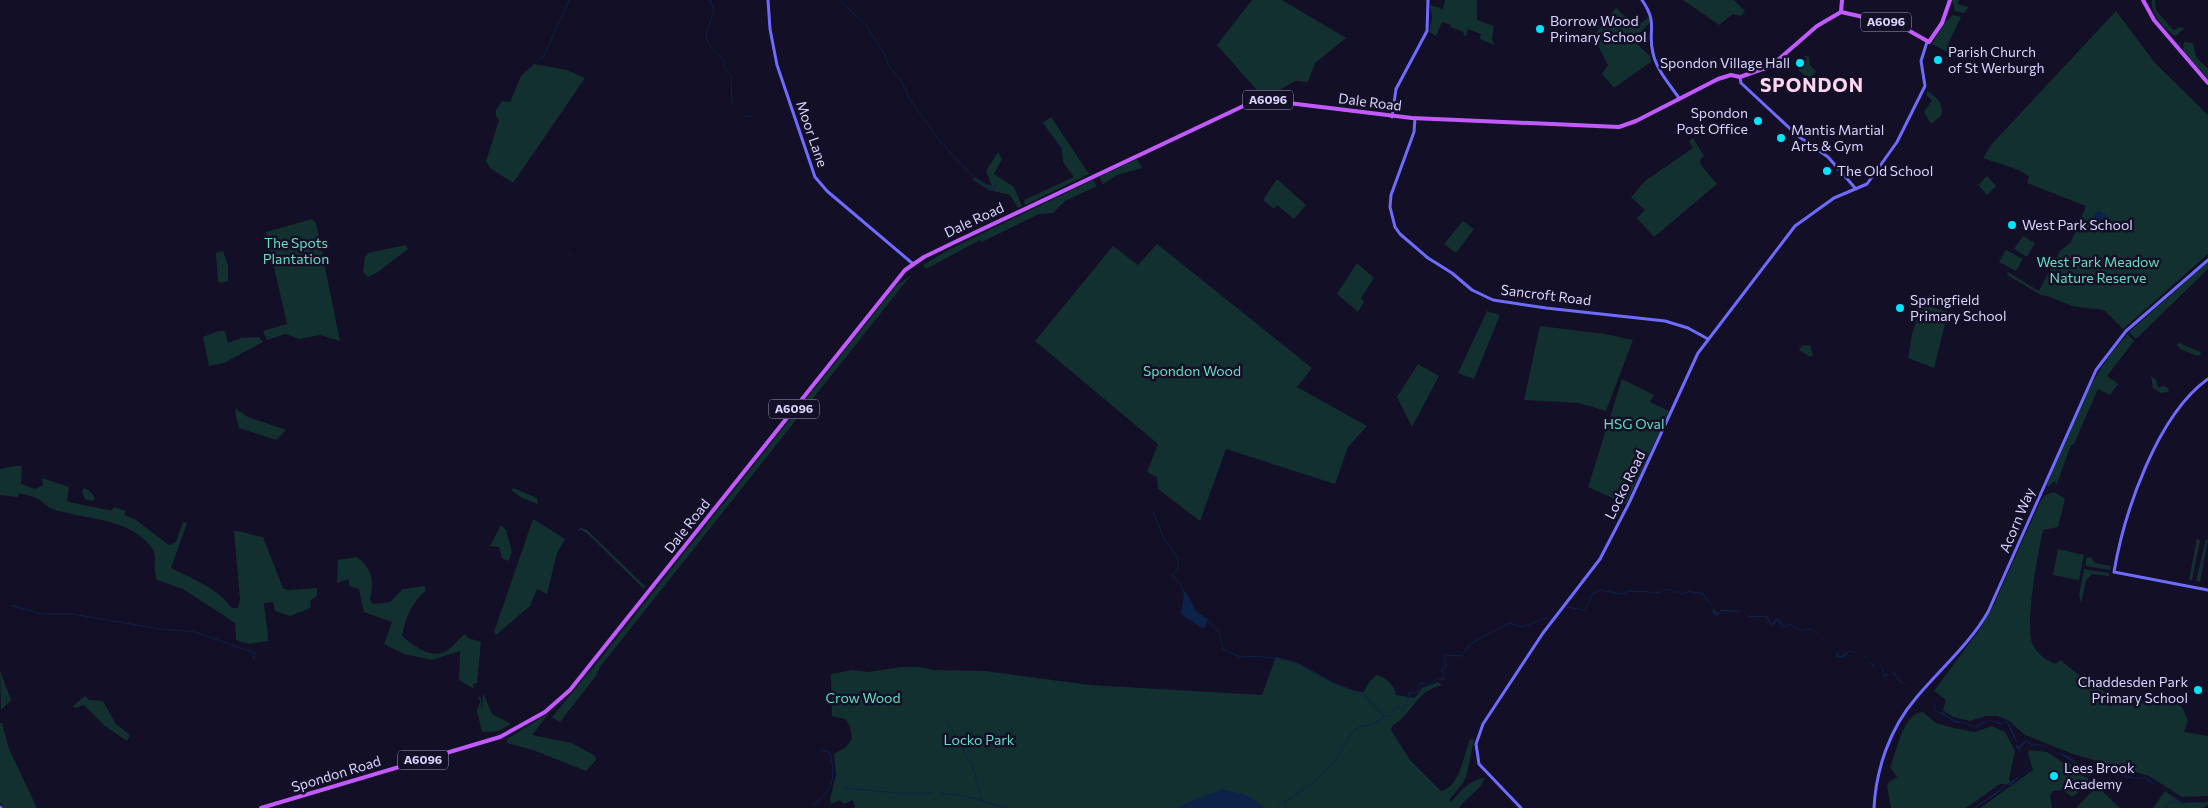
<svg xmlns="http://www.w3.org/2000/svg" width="2208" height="808" font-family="Commissioner,sans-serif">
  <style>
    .green { fill: #12302f }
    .water { fill: #0c2248 }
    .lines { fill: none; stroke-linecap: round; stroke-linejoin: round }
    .stream { stroke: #0c2248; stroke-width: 1 }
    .secondary { stroke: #6f6bff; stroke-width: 3 }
    .primary { stroke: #c25bff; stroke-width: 4 }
    .poi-dot { fill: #00e5ff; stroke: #130f26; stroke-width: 2 }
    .labels { text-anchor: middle; stroke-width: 5; stroke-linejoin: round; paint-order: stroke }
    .shield { fill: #130f26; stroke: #9e99be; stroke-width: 1 }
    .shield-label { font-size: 12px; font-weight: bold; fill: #d9d4ff }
    .poi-label { font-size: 14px; fill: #d9d4ff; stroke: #130f26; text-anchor: start }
    .street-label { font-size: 14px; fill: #d9d4ff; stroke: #130f26 }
    .park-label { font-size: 14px; fill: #5fe0c0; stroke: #130f26 }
    .district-label { font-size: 19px; font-weight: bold; letter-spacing: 1px; fill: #ffd6f0; stroke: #130f26 }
  </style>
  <rect width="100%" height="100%" fill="#130f26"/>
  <path class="green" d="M1252,0H1282L1346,38L1315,63L1308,82L1295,81L1267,97L1262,96L1217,45Z
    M1445,0H1477V20L1494,26L1492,40L1495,45L1480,39L1481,34L1468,29L1466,36L1463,35L1464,32L1450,27L1451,25L1442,22L1436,36L1429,32L1432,18L1430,5L1443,9Z
    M1683,0H1734L1745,11L1741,16L1733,14L1719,25Z
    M1952,0H1959L1958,4L1969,7L1964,13L1955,11Z
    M2152,0H2155L2156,10L2173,30L2177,29L2178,27L2184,28L2176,36L2173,35C2163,25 2150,15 2152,0Z
    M1616,8L1636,27L1649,17L1651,21L1633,40L1650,56L1651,62L1614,88L1602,74L1608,65L1593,36Z
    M2116,11L2155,63L2208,115V254L2123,329L2104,310L2072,306L2048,296L2041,295L2007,275L2008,272L2039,291L2060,251L2071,242L2086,206L2027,183L2029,176L2019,170L1983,158L1991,145Z
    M1953,15L1961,17L1948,44L1949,53L1932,44L1945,22Z
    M2184,42L2193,43L2196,57L2208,69V79L2183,52Z
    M1803,55L1809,57L1810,65L1816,71L1810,80L1798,70L1807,59Z
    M534,64L567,70L585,78L513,183L490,168L486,161L499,120L496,116V110L502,101L510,102L521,76Z
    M1927,91C1937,98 1944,102 1941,116L1931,124L1924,112L1932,100L1926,95Z
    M1051,117L1089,174L1025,205L1024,200L1074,177L1063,162L1062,149L1043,123Z
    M1693,138L1704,156L1700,160L1701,165L1717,184L1654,237L1637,218L1645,210L1631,197L1645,181L1693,148L1689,141Z
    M998,152L1002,159L994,174L1014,187L1022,206L1018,208L1010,195L989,190L973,180L975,177L984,183L992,186L986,171Z
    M1137,159L1142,168L1117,175L1103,184L1099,177Z
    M1987,176L1996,186L1987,195L1978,185Z
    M1277,179L1306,205L1294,219L1277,205L1274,209L1263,200Z
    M1093,180L1097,186L1065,201L1053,213L1039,214L982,242L980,240L926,269L923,265L950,249Z
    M312,219L316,223L340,341L320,335L299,339L285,334L267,340L263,331L287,324L266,232Z
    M1463,221L1474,229L1456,253L1444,244Z
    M2023,236L2035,243L2027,257L2014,249Z
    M1157,244L1312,368L1297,387L1367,426L1348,447L1335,484L1226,449L1200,521L1158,489L1157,477L1147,472L1158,444L1035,341L1113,246L1138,265Z
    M406,245L408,249L378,272L368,277L363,272L365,257L368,253Z
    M2006,250L2023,259L2016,271L1999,262Z
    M223,251L228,265V281L221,283L218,281L216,253Z
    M2208,262V269L2136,339L2129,332Z
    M1357,263L1374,278L1361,298L1364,302L1358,312L1337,294Z
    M911,275L600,667L596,676L560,722L552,717L601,658L896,286Z
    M1922,304L1948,312L1934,368L1908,358L1912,334Z
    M1487,311L1500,315L1474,379L1458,373Z
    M1540,326L1605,334L1633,340L1606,411L1579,403L1524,400Z
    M218,331H225L228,343L241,338L259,337L263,342L224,363L209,366L203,337Z
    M2128,334L2134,341L2107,376L2118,384L2110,395L2098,389L2074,444L2071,445L2056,486L2055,481L2048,487L2047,484C2070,432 2087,376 2128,334Z
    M2179,343L2200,352L2201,354L2197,356L2180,349L2177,345Z
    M1810,345L1813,355L1810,357L1799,350L1802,346Z
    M1418,364L1439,376L1412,427L1397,397Z
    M2151,376L2156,380L2158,387L2165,386L2169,389L2168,392L2160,393L2156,390L2158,387L2155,390L2153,388Z
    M1622,379L1654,395L1650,402L1669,411L1626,504L1588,487Z
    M236,409L248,417L286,430L276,440L239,428L235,412Z
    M15,466H22L21,484L35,489L43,485L42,478L69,487L67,500L69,502L108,510H112L114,507L126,511L124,515L136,520L169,545L176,542L183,522L187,523L171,568C193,579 217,588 232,608H238L240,599L234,531C245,531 252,536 263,537L283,588L288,590L317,588V596L310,601L311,607L308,609L290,616L275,611L273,602L264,603C265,616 268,628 268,641L249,644L236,640L235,623L183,589L157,580C151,567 159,557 152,548C130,517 84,520 53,509C48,508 44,503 40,500C34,496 26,495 19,493L18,497L0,495V469Z
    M84,488C90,490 92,493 95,499L92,501L85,499L82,492Z
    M513,488L537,498L538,504L522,498L512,491Z
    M2054,492L2065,499L2058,527L2043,530C2038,553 2024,626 2033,645C2038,655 2045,659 2055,664L2061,660C2073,672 2116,702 2132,705C2140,706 2143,700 2150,698C2161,695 2172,702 2182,707L2188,721L2184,732L2208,736V796L2182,797L2149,776L2073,754L2025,735L2008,720L1997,716H1986L1970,721L1953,717L1943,710L1946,700L1934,691L1979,630L1994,604L2040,502L2045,495Z
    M533,519L565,539L557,553L547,594L537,589L530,606L496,635L494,632Z
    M501,525L506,530L512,552L508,561L502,558L499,547L490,546Z
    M581,528L587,530L645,586L644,589L589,535L582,530H578Z
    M2197,538L2200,541L2192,580H2189Z
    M2206,539L2208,540L2200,582L2196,581Z
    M2058,549L2084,555L2079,580L2053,575Z
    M357,557C373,569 374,582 370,600L373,604L390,602L403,589L425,586V591C412,603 405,618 402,636C413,645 432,661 448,650C454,646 459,638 465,634L468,638L481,642L477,683L473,684L474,689L459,680L460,651L432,660L404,654L384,644L392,622L364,612L359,589L349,586V579L337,583L338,560Z
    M2091,557L2095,563L2111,566L2110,570L2086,566V558Z
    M2084,569L2109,573V576L2092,574L2086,581L2081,603L2079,595Z
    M1276,657C1283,659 1291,661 1299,664C1320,673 1339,690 1364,692L1369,682L1376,675C1385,676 1395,686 1396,695L1415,698L1422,688L1438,682L1442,685C1414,692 1414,713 1392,726L1391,730L1410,760L1441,791C1460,787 1464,754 1470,739L1474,740L1467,774L1463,783L1449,800L1451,802C1461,791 1470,779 1485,778C1479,792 1467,796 1459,808H855L853,800L844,804L840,800L831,804L830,799L836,775L834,754L846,747L852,739L850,726L845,719L832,716L831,674L852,670L868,672L902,667H919L934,670L985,671L1090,685L1262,695Z
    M0,671L11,700L1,710Z
    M483,693L492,714L511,724L498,731L482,732L477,711L480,702L478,696L481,698L482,712Z
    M85,696L89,700L103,701L115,723L130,735L127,741L105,726L84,705L75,708L73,706Z
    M1923,712L1936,723L1954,728L1975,732L1992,726L2005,732L2015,751L2009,779L2011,784H2000L1966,808H1891L1887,786L1889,782L1897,777L1890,767C1897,753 1902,713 1923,712Z
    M549,713L532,735L572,743L595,756L596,760L586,771L533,750L507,743V739Z
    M0,723H2L9,749L37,808H3L0,802Z
    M2029,750L2047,752L2062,762L2068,761L2081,775L2088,778L2089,784L2072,797L2063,790L2053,791L2050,795L2052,808H1980L2033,770L2028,754Z
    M2097,786L2120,808H2076Z
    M2165,791L2182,803L2208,802V805L2203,808H2153Z"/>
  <path class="water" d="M2099,211L2106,215L2109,221L2104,227L2098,224L2093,214Z
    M1669,589L1675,592L1678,591L1682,594L1688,591L1703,593L1718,614L1720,610C1731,610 1740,609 1750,616H1767L1772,624L1776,619H1778L1784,627L1789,623L1801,630L1810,628L1837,649L1838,656H1842L1850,650C1860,654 1867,656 1873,665C1880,668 1885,663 1883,675L1895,673L1898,679L1911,687L1899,681L1893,673L1883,677L1882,666H1872L1867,657L1850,651L1843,658L1836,657L1837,649L1810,629L1801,631L1789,624L1784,628L1777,620L1775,624L1771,625L1766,617H1750L1742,612L1721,611L1718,616L1713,613V608L1702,594L1688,592L1682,595L1678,592L1675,593L1670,589L1658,593L1648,592H1659Z
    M1186,592L1197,612L1208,619L1205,627L1202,628L1181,614L1184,593Z
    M1927,698L1936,706L1934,711L1942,712L1956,721H1961L1976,727L1977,725C1987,719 1993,719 2003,724L2006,720C2011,725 2018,741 2018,747L2026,740L2030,741L2032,745C2042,742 2047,747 2054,752C2058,755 2062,753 2066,755C2073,758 2079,766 2084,771L2100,765L2104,769C2117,768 2131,782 2145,777L2184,802H2208C2198,803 2188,804 2178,801H2182C2174,798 2166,788 2159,786C2153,783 2149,782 2145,778C2131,782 2116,772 2103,770L2100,766L2084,772C2068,757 2060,754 2041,745L2032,746L2027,741L2020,748C2022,754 2024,763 2030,768L2028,772L2022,774L2011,785H2005C1999,795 1986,800 1977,807L1973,808L2001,789L2004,785C2013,782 2018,775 2028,771L2029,768C2022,762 2024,751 2016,747L2017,743L2006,721L2002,725L1989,720L1976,728L1961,722L1956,723L1940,713L1933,711L1935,706Z
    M1222,789L1246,795L1265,808H1176Z"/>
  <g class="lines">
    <path class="stream" d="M710,0L714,11L706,35C707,40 710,48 714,51C721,57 726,57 724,67L731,75L732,104
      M839,0L865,24L884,53L888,65L902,82L909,98L940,141L976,180L994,190L995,185
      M537,60L544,56L569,0
      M745,116L751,117
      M270,246L271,249
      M569,254L571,255
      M1153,512L1164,539L1178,557V569L1172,575L1181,585L1184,593
      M11,605L41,614H72L160,629L195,632L255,653L253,660
      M1567,607L1584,610L1590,602L1591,595L1600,590L1621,594L1628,591L1650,592
      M1208,622L1219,632L1223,649L1240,657L1257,656L1293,661L1333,683L1363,694L1383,715
      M947,721L973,767L982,801
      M845,788L896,793H933
      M940,793L965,796L1007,808
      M1285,802L1286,808
      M812,806C833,789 836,781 830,753L822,750
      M1277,806C1298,795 1333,770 1343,748C1347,741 1349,735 1356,729C1363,724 1377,726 1384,716L1390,717L1397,706L1402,710L1408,701L1409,693H1417L1418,687L1421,683L1428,685L1439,678L1444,680L1442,669L1447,666L1444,660L1445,655L1462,656L1470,644L1509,623L1522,627L1546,618
      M2165,808L2171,802H2181"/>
    <path class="secondary" d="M768,0L770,29L777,65L815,177L827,191L912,263
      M1642,0C1659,25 1647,30 1653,53C1656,69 1670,85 1679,98
      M1740,77L1741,83L1798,136L1828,157L1856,189
      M1392,117L1396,89L1427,31L1428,0
      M1415,118L1414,132L1391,195L1390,207L1395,227L1400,234L1428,258L1452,273L1472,290L1493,300L1546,308L1665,321L1688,328L1708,339
      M2208,379C2157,415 2124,513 2114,572L2208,590
      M0,807L1,808
      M1521,808L1479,764L1476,744L1483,724L1543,633L1600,559L1629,503L1698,353L1795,226L1834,198L1867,184L1897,142L1925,86L1921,61L1927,42
      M1874,808C1876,769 1890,728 1916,698C1940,669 1969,645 1988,612L2096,370L2126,331L2208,260"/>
    <path class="primary" d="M2143,0L2154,20L2208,83
      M1841,12L1842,0
      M261,808L500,737L545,712L570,690L905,270L924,257L955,242L1254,101L1280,102L1412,118L1619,127L1636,121L1718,79L1731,75L1740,77L1771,66L1817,26L1841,12L1899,25L1929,42L1942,23L1950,0"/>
  </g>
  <g class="poi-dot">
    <circle cx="1540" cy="29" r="5"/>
    <circle cx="1938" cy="60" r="5"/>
    <circle cx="1800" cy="63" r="5"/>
    <circle cx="1758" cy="121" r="5"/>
    <circle cx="1781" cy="138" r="5"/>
    <circle cx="1827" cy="171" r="5"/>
    <circle cx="2012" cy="225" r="5"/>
    <circle cx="1900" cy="308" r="5"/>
    <circle cx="2198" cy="690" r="5"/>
    <circle cx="2054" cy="776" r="5"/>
  </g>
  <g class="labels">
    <g class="shield">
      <rect x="1861" y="12.5" width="50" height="19" rx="4"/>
      <rect x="1243" y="90.5" width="50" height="19" rx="4"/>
      <rect x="769" y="399.5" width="50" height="19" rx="4"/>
      <rect x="398" y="750.5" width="50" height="19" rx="4"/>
    </g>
    <g class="shield-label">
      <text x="1886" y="26">A6096</text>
      <text x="1268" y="104">A6096</text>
      <text x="794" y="413">A6096</text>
      <text x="423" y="764">A6096</text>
    </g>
    <g class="poi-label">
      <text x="1550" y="26">Borrow Wood<tspan x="1550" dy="16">Primary School</tspan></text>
      <text x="1948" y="57">Parish Church<tspan x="1948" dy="16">of St Werburgh</tspan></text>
      <text x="1790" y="68" text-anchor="end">Spondon Village Hall</text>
      <text x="1748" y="118" text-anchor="end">Spondon<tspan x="1748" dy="16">Post Office</tspan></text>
      <text x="1791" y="135">Mantis Martial<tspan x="1791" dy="16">Arts &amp; Gym</tspan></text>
      <text x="1837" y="176">The Old School</text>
      <text x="2022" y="230">West Park School</text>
      <text x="1910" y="305">Springfield<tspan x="1910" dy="16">Primary School</tspan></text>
      <text x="2188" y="687" text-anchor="end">Chaddesden Park<tspan x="2188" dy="16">Primary School</tspan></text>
      <text x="2064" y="773">Lees Brook<tspan x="2064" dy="16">Academy</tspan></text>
    </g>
    <g class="street-label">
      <text transform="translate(1370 102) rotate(7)" y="5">Dale Road</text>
      <text transform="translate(812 134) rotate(71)" y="5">Moor Lane</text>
      <text transform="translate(974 220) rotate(-25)" y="5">Dale Road</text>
      <text transform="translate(1546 295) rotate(7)" y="5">Sancroft Road</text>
      <text transform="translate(1625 485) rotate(-64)" y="5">Locko Road</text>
      <text transform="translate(2017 520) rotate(-67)" y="5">Acorn Way</text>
      <text transform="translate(687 526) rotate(-52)" y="5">Dale Road</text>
      <text transform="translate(336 774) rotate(-17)" y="5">Spondon Road</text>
    </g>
    <g class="park-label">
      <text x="296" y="248">The Spots<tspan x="296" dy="16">Plantation</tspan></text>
      <text x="2098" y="267">West Park Meadow<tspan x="2098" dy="16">Nature Reserve</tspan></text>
      <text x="1192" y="376">Spondon Wood</text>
      <text x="1634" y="429">HSG Oval</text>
      <text x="863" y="703">Crow Wood</text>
      <text x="979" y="745">Locko Park</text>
    </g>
    <g class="district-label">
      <text x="1812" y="92">SPONDON</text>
    </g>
  </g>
</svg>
